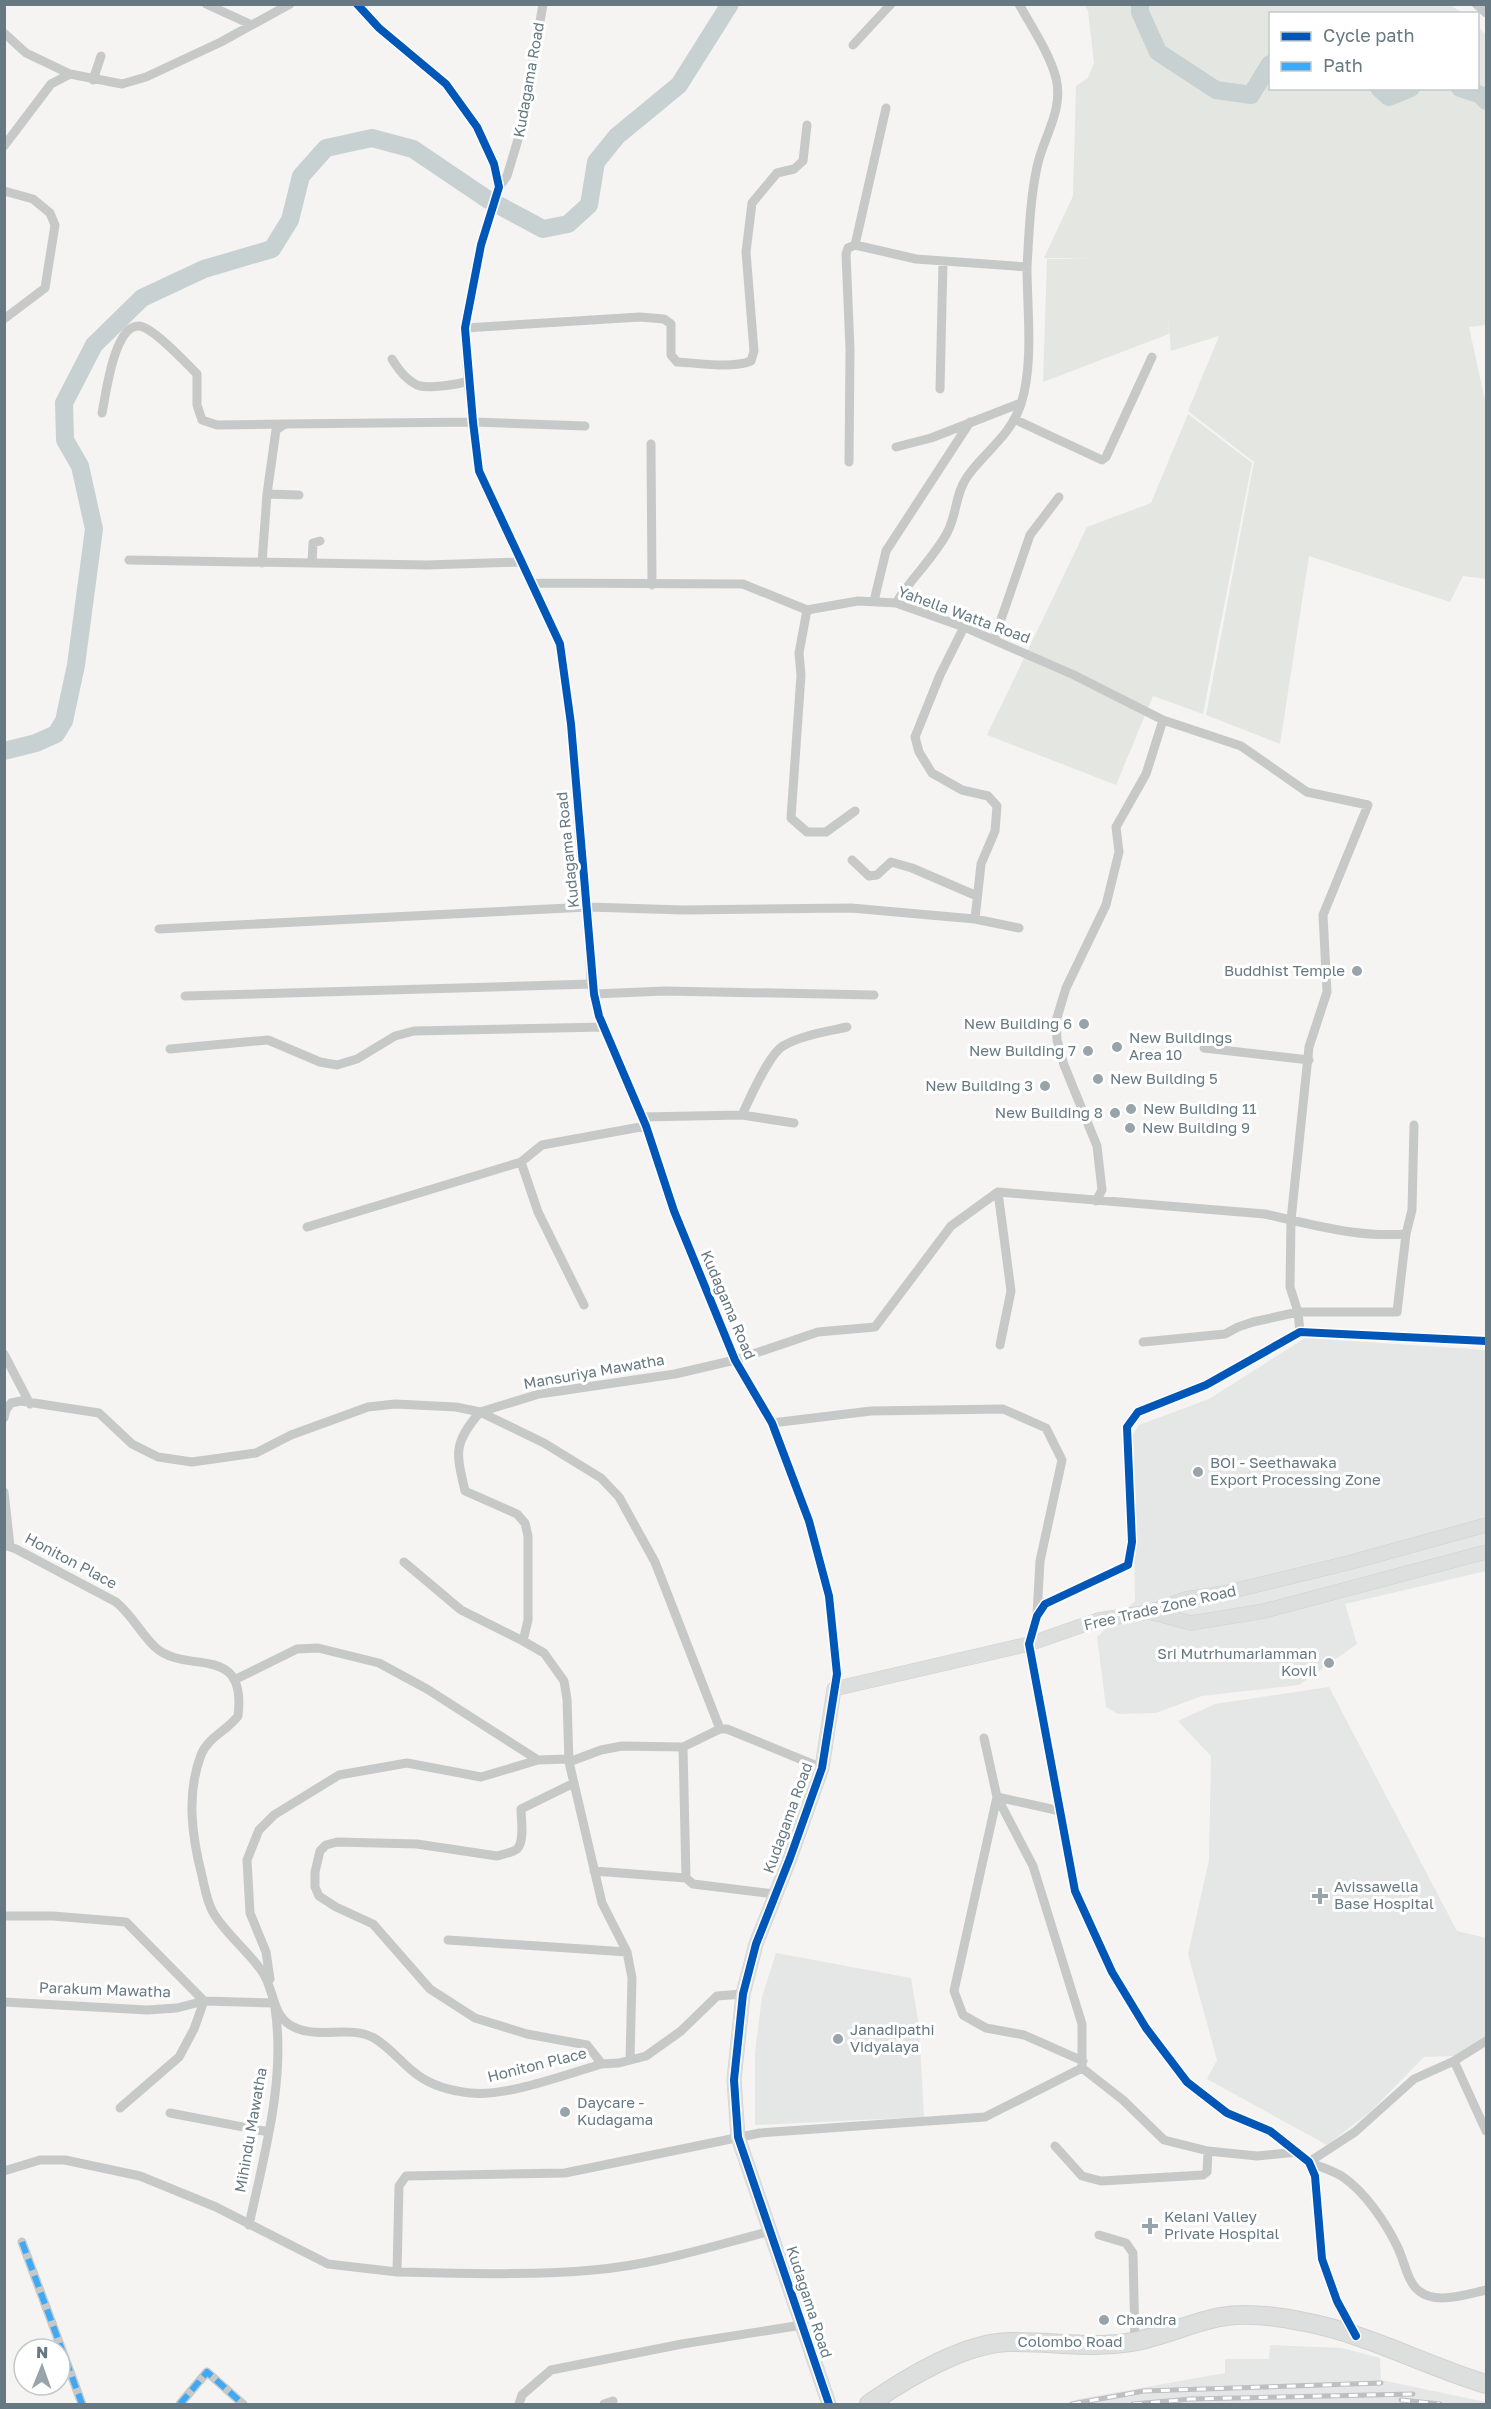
<svg xmlns="http://www.w3.org/2000/svg" width="1491" height="2409" font-family="'Golos Text',sans-serif">
  <style>
    .built { fill: #e5e6e6 }
    .green { fill: #e4e6e1 }
    .lines { fill: none; stroke-linecap: round; stroke-linejoin: round }
    .river { stroke: #c7d1d2; stroke-width: 18 }
    .secondary-casing { stroke: #d0d1d1; stroke-width: 15 }
    .highway-casing { stroke: #d0d1d1; stroke-width: 20 }
    .street { stroke: #c7c9c8; stroke-width: 9 }
    .secondary { stroke: #dddede; stroke-width: 14 }
    .highway { stroke: #dddede; stroke-width: 18 }
    .rail-casing { stroke: #bdbfc0; stroke-width: 5 }
    .rail { stroke: #fff; stroke-width: 3; stroke-dasharray: 9; stroke-linecap: butt }
    .quiet { stroke: #3fa9f5; stroke-width: 6; stroke-dasharray: 12 6; stroke-linecap: butt }
    .cycleway-casing { stroke: #fff; stroke-width: 11 }
    .cycleway { stroke: #0057b8; stroke-width: 8 }
    .poi-dot { fill: #98a4aa; stroke: #fff; stroke-width: 2 }
    .labels { text-anchor: middle; stroke-width: 6; stroke-linejoin: round; paint-order: stroke }
    .street-label { font-size: 15px; fill: #667982; stroke: #fff }
    .poi-label { font-size: 15px; fill: #667982; stroke: #fff; text-anchor: start }
  </style>
  <rect width="100%" height="100%" fill="#f5f4f3"/>
  <path class="built" d="M1305,1338L1486,1350V1571L1345,1604L1357,1644L1299,1685L1202,1696L1156,1713L1118,1714L1106,1707L1097,1637L1135,1601L1132,1436L1139,1425L1209,1399Z
    M1329,1687L1457,1931L1486,1938V2036L1469,2050L1455,2056L1424,2057L1370,2112L1327,2145L1207,2079L1217,2060L1188,1954L1209,1860L1211,1756L1178,1721L1215,1704Z
    M776,1953L911,1978L919,2026L924,2117L755,2125V2052L762,1997Z
    M1270,2345L1342,2348L1380,2358L1381,2380L1486,2402V2404H1064L1079,2399L1225,2373V2359H1269Z"/>
  <path class="green" d="M1450,5L1463,13L1270,14V88H1478V26L1486,35V325L1469,327L1486,405V579L1463,576L1450,602L1309,556L1280,744L1206,715L1254,462L1188,411L1219,336L1171,351L1168,315L1169,334L1043,382L1047,259L1098,258H1044L1073,196L1076,86L1088,78L1094,63L1088,11L1085,5Z
    M1188,414L1252,463L1203,714L1153,696L1116,785L987,735L1087,527L1151,503Z"/>
  <g class="lines">
    <path class="river" d="M1140,4V12L1158,52L1216,90L1251,95L1270,64
      M1379,88L1389,97L1411,88
      M1460,88L1481,95L1486,101
      M4,751L36,743L56,734L64,721L76,665L94,529L80,466L65,440L64,403L94,345L142,298L204,269L272,249L290,220L301,176L326,148L372,138L413,149L487,199L543,229L568,224L589,205L596,162L617,136L679,85L730,4"/>
    <defs>
      <path id="secondary" d="M1149,1612L1191,1623L1264,1611L1486,1552
        M829,2404L738,2137L734,2080L743,1994L756,1944L790,1858L822,1768L834,1689L1029,1644L1098,1620L1149,1612L1185,1599L1224,1593L1348,1563L1486,1525"/>
      <path id="highway" d="M869,2404C905,2379 964,2343 1009,2342C1050,2341 1092,2349 1132,2342C1162,2337 1190,2323 1220,2317C1248,2312 1277,2316 1305,2322C1368,2334 1426,2366 1486,2384"/>
    </defs>
    <use href="#secondary" class="secondary-casing"/>
    <use href="#highway" class="highway-casing"/>
    <path class="street" d="M206,4L252,25
      M357,4L379,28L446,84L477,127L494,164L499,187L481,245L465,328L468,381L479,471L560,644L571,724L583,886L588,907L591,984L599,1016L646,1126L674,1211L735,1360L772,1423L809,1521L829,1596L837,1674L834,1689
      M1019,4C1032,28 1049,52 1056,78C1064,111 1043,137 1037,167C1030,200 1029,234 1027,267
      M1476,4L1486,13
      M4,33L26,53L70,74L122,84L146,77L221,42L290,4
      M853,45L891,4
      M93,80L101,56
      M4,146L51,84L70,74
      M499,187L507,176L523,123L543,4
      M4,191L33,199L50,213L55,225L45,288L4,319
      M855,245L886,108
      M465,328L640,317L664,319L671,324V355L677,362C700,363 730,369 751,361L754,351L746,252L752,203L777,173L794,169L803,161L807,125
      M392,359C398,369 408,382 420,386C431,388 457,385 468,381
      M940,389L943,262
      M102,413C106,394 114,325 139,326C153,327 187,364 197,374V405L202,420L217,425L283,424
      M1014,419L1102,460L1106,457L1152,357
      M651,444L652,585
      M896,447L931,438L1021,403
      M849,462L850,349L846,254L848,248L855,245L916,259L1027,267C1027,309 1034,364 1021,404C1010,437 985,451 967,477C955,494 957,515 947,533C933,559 911,578 896,603
      M267,494L299,495
      M129,560L427,565L521,562
      M262,563L267,494L276,430L285,424L473,422L585,426
      M312,563L313,543L320,541
      M530,583L743,584L807,610L858,601L896,603L964,627L1074,675L1163,720
      M874,601L886,551L970,422
      M807,610L799,653L801,675L791,818L807,832H826L855,811
      M964,627L940,675L915,737L919,752L932,773L962,790L988,796L997,806L995,831L981,864L975,919
      M994,640L1030,535L1059,497
      M852,860L869,876L877,875L891,862L912,868L977,896
      M159,929L588,907L683,910L851,908L975,919L1019,928
      M594,994L665,991L874,995
      M185,996L591,984
      M1204,1048L1309,1060
      M170,1049L268,1040L320,1062L337,1065L357,1059L395,1036L414,1031L605,1027
      M742,1115L794,1123
      M642,1117L742,1115C749,1100 769,1054 783,1046C802,1035 826,1032 847,1027
      M521,1162L538,1212L584,1305
      M998,1192L1011,1291L1000,1345
      M1096,1201L1102,1190L1097,1146L1064,1065L1057,1040L1056,1021L1066,988L1106,905L1119,852L1116,827L1146,774L1163,720L1241,746L1307,792L1368,805L1323,915L1327,992L1309,1047L1291,1220C1330,1229 1365,1237 1406,1234L1412,1210L1414,1125
      M307,1227L521,1162L542,1145L646,1126
      M1143,1342L1225,1334L1238,1327L1253,1322L1298,1312H1397L1406,1234
      M4,1354L30,1404
      M4,1418L6,1410L11,1403L21,1401L99,1413L132,1444L158,1457L192,1462L256,1453L291,1435L368,1407L395,1404L456,1407L480,1412C453,1444 456,1452 465,1491L517,1514L525,1523L528,1536V1620L523,1641L544,1653L564,1681L567,1699L569,1762L602,1903L627,1952L632,1978L630,2060
      M772,1423L871,1411L1003,1409L1046,1428L1062,1460L1040,1561L1037,1614
      M4,1492L10,1546
      M4,1545L16,1549L116,1602C132,1615 141,1634 155,1647C186,1676 247,1641 238,1716C227,1731 208,1737 201,1755C186,1794 192,1837 202,1876C205,1889 207,1903 214,1914C227,1935 247,1950 261,1970C274,1986 271,2013 290,2025C316,2041 348,2024 374,2038C391,2048 403,2065 419,2076C433,2086 453,2091 470,2093C507,2097 566,2074 602,2064L619,2063L646,2056L681,2031L717,1996L743,1994
      M404,1562L461,1610L523,1641
      M234,1680L297,1649L318,1648L379,1663L427,1689L538,1760
      M720,1729L655,1562L619,1497L601,1478L544,1443L480,1412L539,1394L675,1374L735,1360L818,1332L875,1327L951,1226L998,1192L1265,1214L1291,1220L1290,1287L1298,1312L1300,1332
      M984,1738L997,1797L1033,1866L1082,2024V2066
      M683,1747L720,1729H727L822,1768
      M569,1762L601,1750L622,1746L683,1747L686,1878L693,1884L774,1894
      M574,1783L521,1809C521,1819 525,1841 517,1849C512,1853 503,1854 497,1856L417,1844L337,1842L326,1845L320,1851L315,1872V1887L319,1896L336,1907L373,1924L430,1989L475,2018L527,2034L587,2045L602,2064
      M1060,1811L997,1797L954,1991L963,2015L986,2028L1024,2035L1083,2061
      M594,1871L686,1878
      M4,1916H53L126,1922L204,2001L274,2003
      M448,1940L627,1952
      M270,1979L266,1952L250,1913L247,1860L259,1830L274,1815L339,1775L407,1763L481,1777L538,1760L568,1759
      M4,2002L147,2010L177,2008L204,2001
      M1454,2061L1486,2131
      M120,2108L179,2057L194,2029L204,2001
      M170,2113L269,2132
      M1055,2146L1082,2176L1101,2181L1203,2175L1207,2172L1208,2151
      M1309,2162C1320,2167 1334,2171 1343,2177C1365,2192 1386,2223 1397,2246C1404,2259 1407,2282 1419,2291C1436,2305 1467,2294 1486,2290
      M1309,2162L1355,2132L1414,2079L1454,2061L1486,2041
      M4,2171L40,2160H65L140,2176L216,2207L328,2264L397,2272
      M249,2225C264,2155 286,2080 275,2008
      M771,2231C713,2246 654,2265 593,2270C529,2276 463,2273 397,2272L399,2186L406,2176L565,2173L760,2133L985,2117L1082,2068L1123,2100L1164,2140L1208,2151L1257,2156L1298,2152
      M1099,2235L1126,2243L1133,2253L1135,2342
      M22,2242L82,2404
      M1355,2333L1337,2301L1322,2259L1315,2176L1309,2162L1270,2131L1227,2113L1187,2082L1146,2028L1112,1972L1075,1891L1029,1644L1037,1616L1045,1604L1128,1565L1132,1542L1127,1427L1138,1412L1206,1385L1300,1332L1486,1341
      M180,2404L207,2372L243,2404
      M519,2404L522,2395L551,2370L682,2344L802,2325
      M604,2404L613,2401"/>
    <use href="#secondary" class="secondary"/>
    <use href="#highway" class="highway"/>
    <defs>
      <path id="rail" d="M1401,2400L1440,2404
        M1072,2404L1144,2391L1381,2383
        M1133,2404L1191,2399L1413,2394"/>
    </defs>
    <use href="#rail" class="rail-casing"/>
    <use href="#rail" class="rail"/>
    <path class="quiet" d="M22,2242L82,2404
      M180,2404L207,2372L243,2404"/>
    <defs>
      <path id="cycleway" d="M357,4L379,28L446,84L477,127L494,164L499,187L481,245L465,328L473,422L479,471L560,644L571,724L594,994L599,1016L646,1126L674,1211L735,1360L772,1423L809,1521L829,1596L837,1674L822,1768L790,1858L756,1944L743,1994L734,2080L738,2137L829,2404
        M1356,2336L1337,2301L1322,2259L1315,2176L1309,2162L1270,2131L1227,2113L1187,2082L1146,2028L1112,1972L1075,1891L1029,1644L1037,1616L1045,1604L1128,1565L1132,1542L1127,1427L1138,1412L1206,1385L1300,1332L1486,1341"/>
    </defs>
    <use href="#cycleway" class="cycleway-casing"/>
    <use href="#cycleway" class="cycleway"/>
  </g>
  <g class="poi-dot">
    <circle cx="1357" cy="971" r="6"/>
    <circle cx="1084" cy="1024" r="6"/>
    <circle cx="1117" cy="1047" r="6"/>
    <circle cx="1088" cy="1051" r="6"/>
    <circle cx="1098" cy="1079" r="6"/>
    <circle cx="1045" cy="1086" r="6"/>
    <circle cx="1131" cy="1109" r="6"/>
    <circle cx="1115" cy="1113" r="6"/>
    <circle cx="1130" cy="1128" r="6"/>
    <circle cx="1198" cy="1472" r="6"/>
    <circle cx="1329" cy="1663" r="6"/>
    <path d="M1317 1887h6v6h6v6h-6v6h-6v-6h-6v-6h6z"/>
    <circle cx="838" cy="2039" r="6"/>
    <circle cx="565" cy="2112" r="6"/>
    <path d="M1147 2217h6v6h6v6h-6v6h-6v-6h-6v-6h6z"/>
    <circle cx="1104" cy="2320" r="6"/>
  </g>
  <g class="labels">
    <g class="street-label">
      <text transform="translate(529 80) rotate(-80)" y="5">Kudagama Road</text>
      <text transform="translate(964 615) rotate(20)" y="5">Yahella Watta Road</text>
      <text transform="translate(568 850) rotate(-96)" y="5">Kudagama Road</text>
      <text transform="translate(728 1305) rotate(67)" y="5">Kudagama Road</text>
      <text transform="translate(594 1372) rotate(-10)" y="5">Mansuriya Mawatha</text>
      <text transform="translate(71 1561) rotate(28)" y="5">Honiton Place</text>
      <text transform="translate(1160 1608) rotate(-13)" y="5">Free Trade Zone Road</text>
      <text transform="translate(788 1818) rotate(-70)" y="5">Kudagama Road</text>
      <text transform="translate(105 1990) rotate(2)" y="5">Parakum Mawatha</text>
      <text transform="translate(537 2065) rotate(-14)" y="5">Honiton Place</text>
      <text transform="translate(251 2130) rotate(-80)" y="5">Mihindu Mawatha</text>
      <text transform="translate(809 2302) rotate(72)" y="5">Kudagama Road</text>
      <text x="1070" y="2347">Colombo Road</text>
    </g>
    <g class="poi-label">
      <text x="1345" y="976" text-anchor="end">Buddhist Temple</text>
      <text x="1072" y="1029" text-anchor="end">New Building 6</text>
      <text x="1129" y="1043">New Buildings<tspan x="1129" dy="17">Area 10</tspan></text>
      <text x="1076" y="1056" text-anchor="end">New Building 7</text>
      <text x="1110" y="1084">New Building 5</text>
      <text x="1033" y="1091" text-anchor="end">New Building 3</text>
      <text x="1143" y="1114">New Building 11</text>
      <text x="1103" y="1118" text-anchor="end">New Building 8</text>
      <text x="1142" y="1133">New Building 9</text>
      <text x="1210" y="1468">BOI - Seethawaka<tspan x="1210" dy="17">Export Processing Zone</tspan></text>
      <text x="1317" y="1659" text-anchor="end">Sri Mutrhumariamman<tspan x="1317" dy="17">Kovil</tspan></text>
      <text x="1334" y="1892">Avissawella<tspan x="1334" dy="17">Base Hospital</tspan></text>
      <text x="850" y="2035">Janadipathi<tspan x="850" dy="17">Vidyalaya</tspan></text>
      <text x="577" y="2108">Daycare -<tspan x="577" dy="17">Kudagama</tspan></text>
      <text x="1164" y="2222">Kelani Valley<tspan x="1164" dy="17">Private Hospital</tspan></text>
      <text x="1116" y="2325">Chandra</text>
    </g>
  </g>
  <rect width="1491" height="2409" fill="none" stroke="#667982" stroke-width="12"/>
  <rect x="1269" y="12" width="210" height="78" fill="#ffffff" stroke="#c2c9cd" stroke-width="1.5"/>
  <rect x="1281" y="32" width="30" height="9" fill="#0057b8" stroke="#c2c9cd" stroke-width="1.5"/>
  <text x="1323" y="42" font-size="18" fill="#667982">Cycle path</text>
  <rect x="1281" y="62" width="30" height="9" fill="#3fa9f5" stroke="#c2c9cd" stroke-width="1.5"/>
  <text x="1323" y="72" font-size="18" fill="#667982">Path</text>
  <g transform="translate(42 2367) rotate(1)"><circle r="28" fill="#ffffff" stroke="#c2c9cd" stroke-width="1.5"/>
  <path d="M0-4.5L10 22L0 15L-10 22Z" fill="#98a4aa"/>
  <text y="-9" font-size="16" font-weight="bold" text-anchor="middle" fill="#667982">N</text>
  </g>
</svg>
